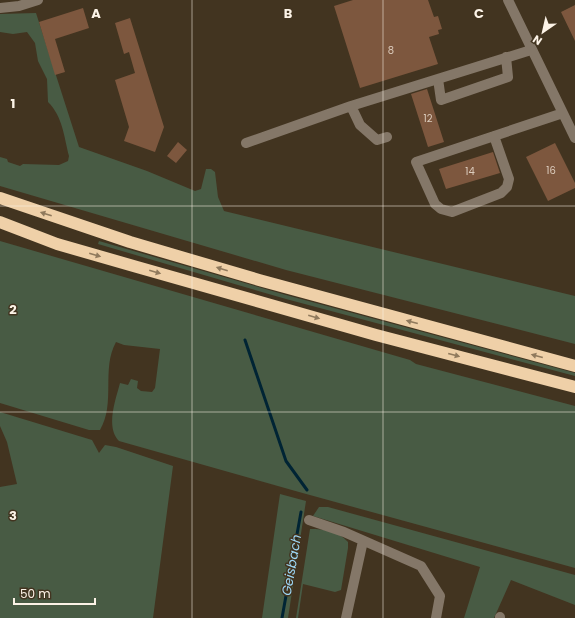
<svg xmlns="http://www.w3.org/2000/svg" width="575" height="618" font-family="Poppins,sans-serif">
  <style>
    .green { fill: #485b44 }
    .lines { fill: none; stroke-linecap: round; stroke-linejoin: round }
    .stream { stroke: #002434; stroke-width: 3 }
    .building { fill: #7d573e }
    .minor { stroke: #847768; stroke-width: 10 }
    .highway { stroke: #efd0a8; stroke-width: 12 }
    .oneway { fill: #907a5d }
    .grid { fill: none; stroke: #fcf3e7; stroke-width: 1; stroke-opacity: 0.55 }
    .labels { text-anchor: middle; stroke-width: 3; stroke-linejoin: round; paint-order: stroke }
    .number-label { font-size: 10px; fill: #dcccbd }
    .water-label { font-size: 13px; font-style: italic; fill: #9dd7f6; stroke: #423420 }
    .grid-label { font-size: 13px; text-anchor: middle; font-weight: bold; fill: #fcf3e7; stroke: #423420; stroke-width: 3; stroke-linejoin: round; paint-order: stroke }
  </style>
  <rect width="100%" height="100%" fill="#423420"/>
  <path class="green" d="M36,13L79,147L147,171L195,191L201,189L206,169H211L215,172L218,197L224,211L575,296V344L286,270L0,186V157L7,159L8,162L20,166L23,164L59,165L68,161L69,156C64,137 63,117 48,102L47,79L38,61L35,43L27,32L13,34L0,32V14Z
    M0,241L410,360L416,364L575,406V568L299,492L119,441C105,427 116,399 120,383L128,385L131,379L138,381L137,388L141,391L152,392L155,388L160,349L124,345L116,342C101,369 116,403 100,430H89L0,403Z
    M99,241L286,295L575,373V376L286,299L98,244Z
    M0,412L92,440L99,453L105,445L116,447L173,466L153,618H0V487L17,484L7,442L0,426Z
    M280,494L306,501L288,618H262Z
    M319,507H328L575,575V605L511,580L494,618H464L480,567L313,516Z
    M310,529C324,529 338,531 348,542V548L341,590L335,592L303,584L298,618H296Z"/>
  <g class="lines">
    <path class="stream" d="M245,340L286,461L307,490
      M282,618L301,512"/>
  </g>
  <path class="building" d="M353,0H428L434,17L438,16L442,29L438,30L439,34L429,37L438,64L360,88L334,6Z
    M575,5V41L561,12Z
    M83,8L89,28L55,39L65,72L55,75L39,22Z
    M130,18L164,127L155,152L124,141L129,127L115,80L135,73L129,52L124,54L115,23Z
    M427,89L444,142L428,147L411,94Z
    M178,142L187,150L176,163L167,156Z
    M555,143L575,183V188L548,201L526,157Z
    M493,152L500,173L446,189L439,169Z"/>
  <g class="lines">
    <path class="minor" d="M508,0L575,138
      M0,8L19,6L38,0
      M438,79L441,100L508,77L506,57
      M351,106L360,125L377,140L387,137
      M494,136L509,179L507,187L501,193L452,212L441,209L435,204L416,162L563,113
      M246,143L351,106L531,50
      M309,520L344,532L421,566L440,596L436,618
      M346,618L363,541
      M500,618V617"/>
    <path class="highway" d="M0,198L130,242L259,280L575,366
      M0,222L57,244L137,267L376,335L575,387"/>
  </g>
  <defs><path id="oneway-solid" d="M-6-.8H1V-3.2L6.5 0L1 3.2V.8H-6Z"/></defs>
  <g class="oneway">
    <use href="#oneway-solid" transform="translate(46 214) rotate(-162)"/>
    <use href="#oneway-solid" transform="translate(95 255) rotate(16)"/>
    <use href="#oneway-solid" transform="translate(222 269) rotate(-163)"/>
    <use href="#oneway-solid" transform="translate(155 272) rotate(16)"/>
    <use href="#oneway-solid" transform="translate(314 317) rotate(16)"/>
    <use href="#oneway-solid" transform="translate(412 322) rotate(-165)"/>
    <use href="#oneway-solid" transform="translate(454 355) rotate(15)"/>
    <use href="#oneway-solid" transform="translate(537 356) rotate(-165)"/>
  </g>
  <path class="grid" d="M192,0V618M383,0V618M0,206H575M0,412H575"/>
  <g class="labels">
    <g class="number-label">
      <text x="391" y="54">8</text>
      <text x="428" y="122">12</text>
      <text x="551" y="174">16</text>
      <text x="470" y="175">14</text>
    </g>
    <g class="water-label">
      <text transform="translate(291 565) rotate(-80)" y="5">Geisbach</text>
    </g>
  </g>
  <g class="grid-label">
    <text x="96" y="18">A</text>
    <text x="288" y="18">B</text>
    <text x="479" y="18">C</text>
    <text x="13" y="108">1</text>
    <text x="13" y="314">2</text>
    <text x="13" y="520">3</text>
  </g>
  <g transform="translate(543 32) rotate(214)" stroke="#423420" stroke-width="3" paint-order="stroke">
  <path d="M0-3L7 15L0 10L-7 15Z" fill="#fcf3e7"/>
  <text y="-6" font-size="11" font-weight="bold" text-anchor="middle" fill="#fcf3e7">N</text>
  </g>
  <path d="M14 598v6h81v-6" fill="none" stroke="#fcf3e7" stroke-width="2"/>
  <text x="20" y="598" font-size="12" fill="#fcf3e7" stroke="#423420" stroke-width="3" paint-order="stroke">50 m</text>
</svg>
